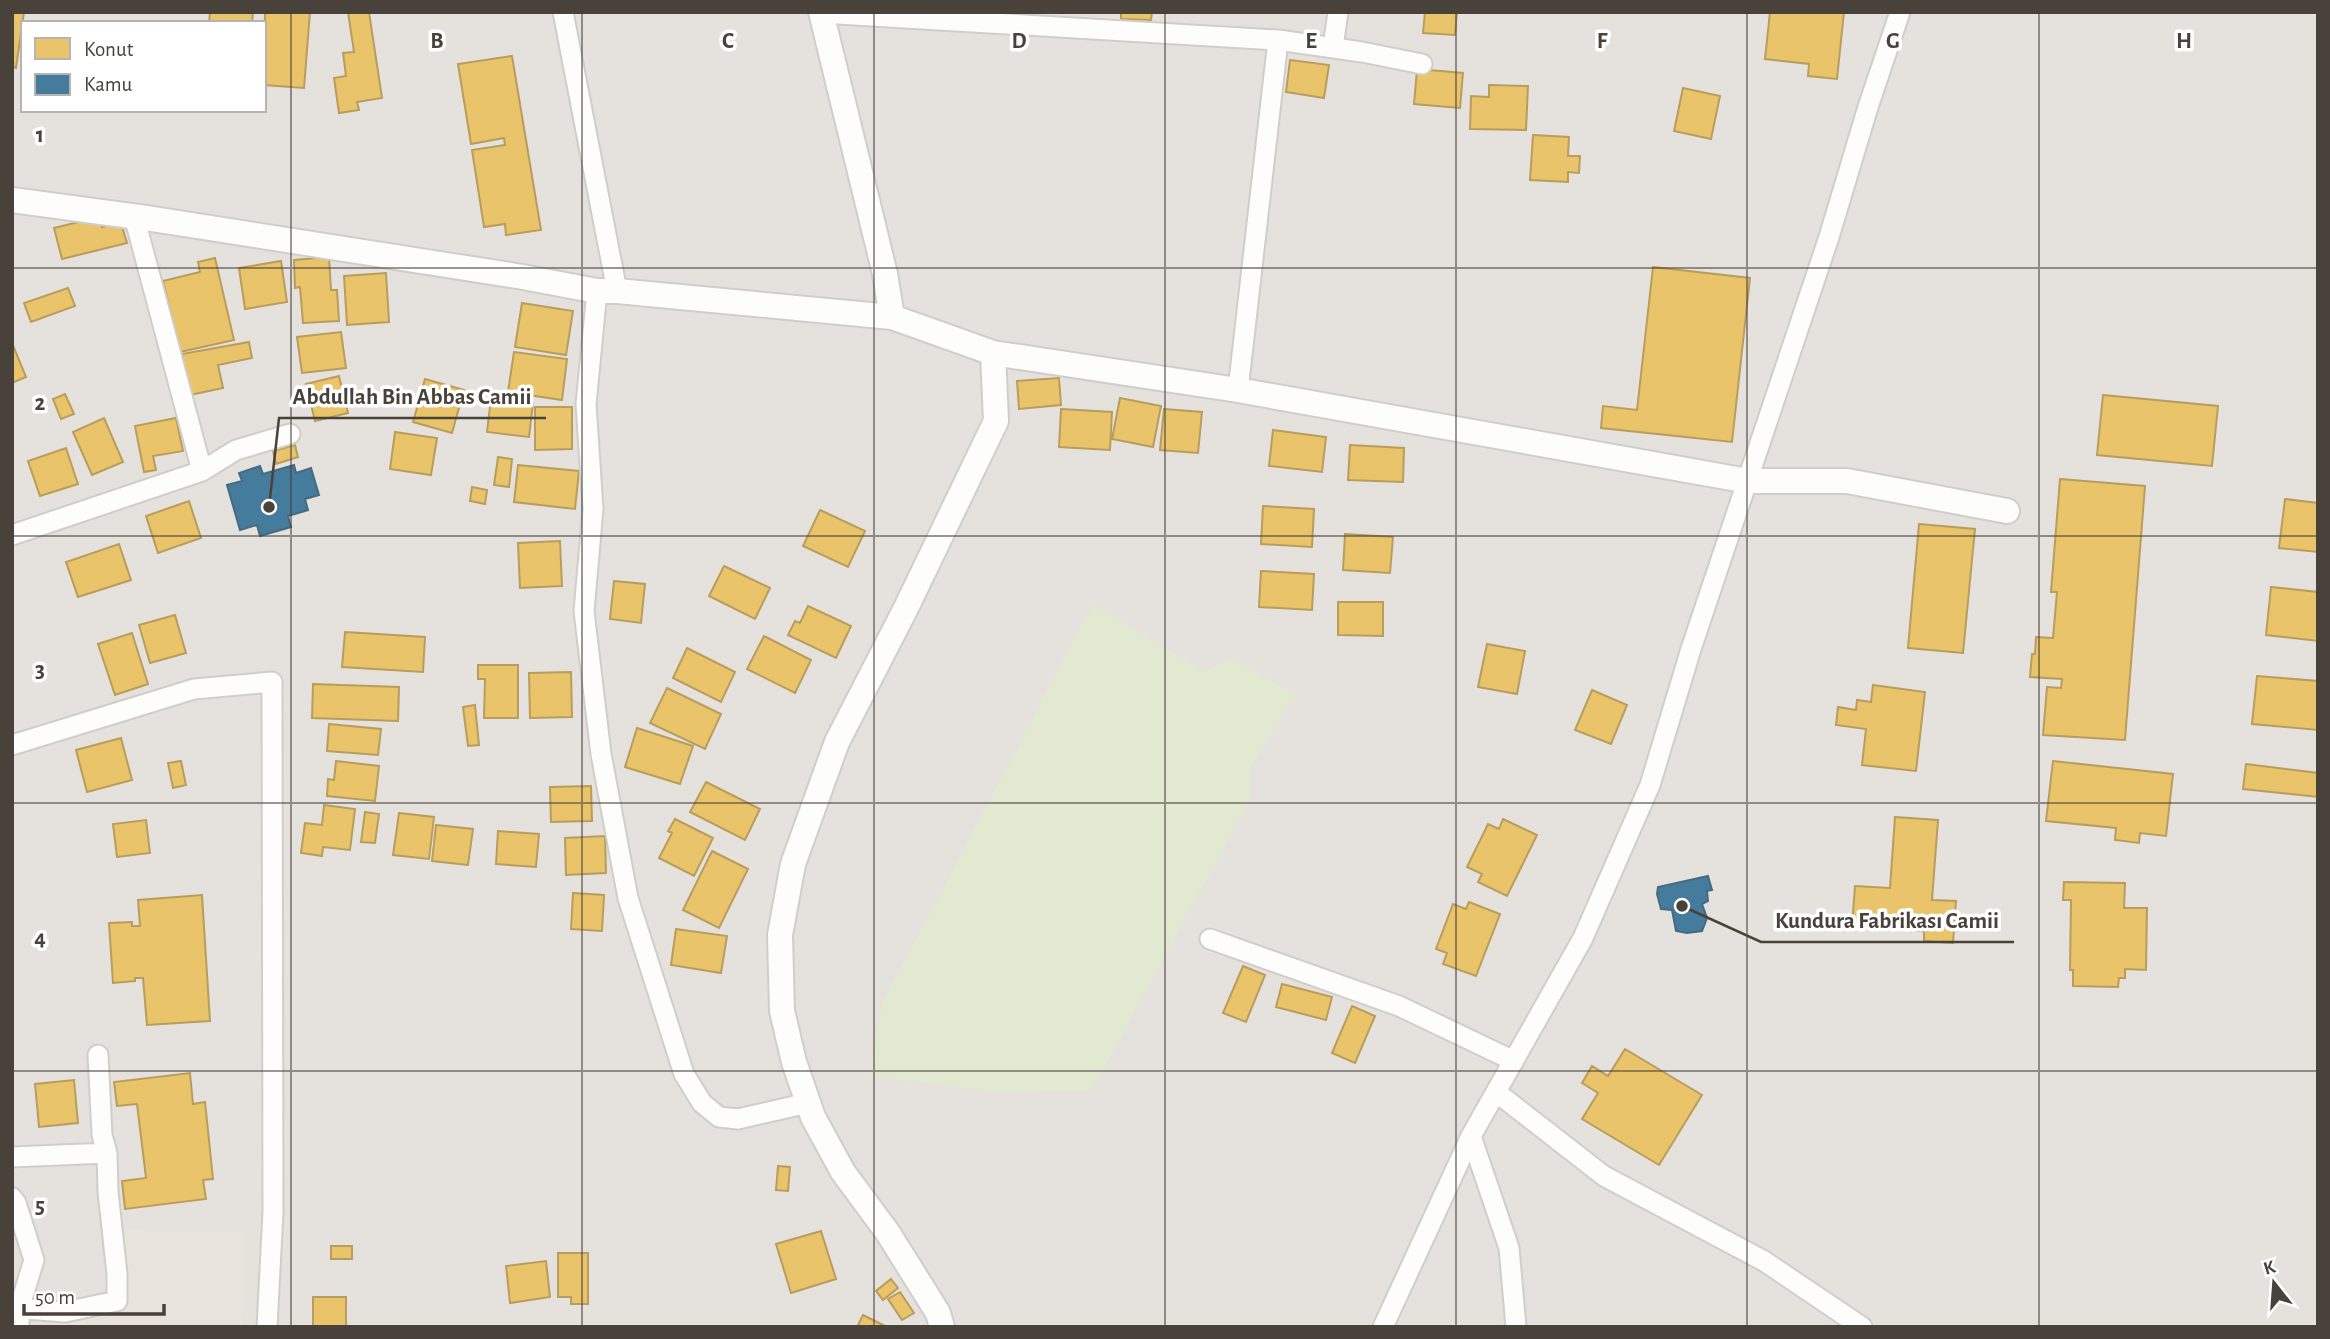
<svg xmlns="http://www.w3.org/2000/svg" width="2330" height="1339" font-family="'Alegreya Sans',sans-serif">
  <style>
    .residential { fill: #e5e2dd; fill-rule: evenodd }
    .education { fill: #e8e3db }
    .green { fill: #e1e9d1 }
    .homes { fill: #e9c46a; stroke: #b99d5c; stroke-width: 2 }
    .public { fill: #457b9d; stroke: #466a7f; stroke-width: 2 }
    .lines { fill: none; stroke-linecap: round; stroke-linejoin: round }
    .minor-casing { stroke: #d0cecb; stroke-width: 23 }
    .tertiary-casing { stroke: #d0cecb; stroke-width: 28 }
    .minor { stroke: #fdfdfc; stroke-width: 19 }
    .tertiary { stroke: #fdfdfc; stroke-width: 24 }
    .grid { fill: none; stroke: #48423a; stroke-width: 2; stroke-opacity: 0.55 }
    .grid-label { font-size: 23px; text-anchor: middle; font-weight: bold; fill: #48423a; stroke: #fff; stroke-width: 7; stroke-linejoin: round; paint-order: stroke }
    .leader { fill: none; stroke: #48423a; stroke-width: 2.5 }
    .callout-dot { fill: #48423a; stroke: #fff; stroke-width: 2.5 }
    .callout-label { font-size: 23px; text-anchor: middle; font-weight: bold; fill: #48423a; stroke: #fff; stroke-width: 7; stroke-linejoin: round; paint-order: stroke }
  </style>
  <rect width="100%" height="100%" fill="#f2f0ee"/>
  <path class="residential" d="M12,12H2318V1327H12ZM23,23H264V110H23Z"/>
  <path class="education" d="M112,1229L244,1232L242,1327H53L124,1311Z"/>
  <path class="green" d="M1093,604L1205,672L1231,658L1296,695L1249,769L1250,800L1092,1090L995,1092L870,1076L882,1004Z"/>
  <path class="homes" d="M12,12H24L16,68L12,67Z
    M210,12H253L252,23H209Z
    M265,12H310L304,88L264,85Z
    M348,12H369L382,98L357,102L359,110L339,113L334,78L346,76L343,53L354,52Z
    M1121,12H1152L1151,20L1121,19Z
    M1425,12H1457L1455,35L1423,33Z
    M1770,12H1844L1837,79L1808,76L1809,64L1765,59Z
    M512,56L541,230L506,235L505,224L484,227L472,150L505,145L504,138L471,144L458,64Z
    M1290,60L1329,65L1324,98L1286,92Z
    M1417,69L1463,73L1460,108L1414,104Z
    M1489,85L1528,86L1526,130L1470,129L1471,96L1489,97Z
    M1683,88L1720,96L1711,139L1674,131Z
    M1533,135L1569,137L1568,156H1580L1579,173L1568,172V182L1530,180Z
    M99,217L102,227L121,223L127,243L62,259L54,228Z
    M329,257L331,290H337L339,321L303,323L300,287L295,288L294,260Z
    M215,258L234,340L180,352L163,281L200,272L198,262Z
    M281,261L287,302L245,309L239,268Z
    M1653,267L1750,278L1732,442L1601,428L1603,406L1637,410Z
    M386,273L389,322L347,325L344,276Z
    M68,288L75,306L31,322L24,303Z
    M522,303L573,311L566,355L515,347Z
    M341,332L346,368L302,373L297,337Z
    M249,342L252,358L218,365L223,388L190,395L182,354Z
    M12,343L26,377L12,383Z
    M514,352L567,359L562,400L508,392Z
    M339,376L348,413L315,421L306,384Z
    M1059,378L1061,405L1019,409L1017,381Z
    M425,379L464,390L452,433L413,422Z
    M65,394L74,414L61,419L53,399Z
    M2103,395L2218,406L2212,466L2097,455Z
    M491,398L533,403L529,437L487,432Z
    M1120,398L1161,406L1153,447L1112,439Z
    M535,407H572V449L535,450Z
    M1061,409L1112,412L1110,450L1059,447Z
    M1164,409L1202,412L1198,453L1160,450Z
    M104,418L123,462L92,475L73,432Z
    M176,418L183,451L153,456L156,470L144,472L135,426Z
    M1273,430L1326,437L1322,472L1269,466Z
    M395,432L437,438L431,475L390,469Z
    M295,445L298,457L276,464L273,451Z
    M1350,445L1404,448L1403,482L1348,480Z
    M66,448L78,484L40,496L28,461Z
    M498,457L512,459L509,487L494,485Z
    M518,465L579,471L575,509L514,502Z
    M2060,479L2145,486L2125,740L2043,735L2047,687L2061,688L2062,679L2030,677L2032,654H2035L2036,637L2053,638L2057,592H2051Z
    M472,487L487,490L485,504L470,501Z
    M2285,499L2318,503V552L2279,548Z
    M189,501L201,538L158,553L146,516Z
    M1263,506L1314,509L1312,547L1261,544Z
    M820,510L865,531L848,567L803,546Z
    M1919,524L1975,529L1963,653L1908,648Z
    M1345,534L1393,537L1390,573L1343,570Z
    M560,541L562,586L520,588L518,543Z
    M119,544L131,580L78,597L66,562Z
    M724,566L770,588L755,619L709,596Z
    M1261,571L1314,574L1312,610L1259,607Z
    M614,581L645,584L641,623L610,619Z
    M2271,587L2318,592V641L2266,635Z
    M1338,602H1383V636L1338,635Z
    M808,606L851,626L836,658L788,635L795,621L800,623Z
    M175,615L186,653L150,663L139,625Z
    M345,632L425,637L423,672L342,667Z
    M132,633L148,684L115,695L98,644Z
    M764,636L811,660L795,693L747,669Z
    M1487,644L1525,651L1517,694L1478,687Z
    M687,648L735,672L721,702L673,678Z
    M478,665H518V718H484L485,679H478Z
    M571,672L572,717L530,718L529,673Z
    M2257,676L2318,681V730L2252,724Z
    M313,684L399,687L398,721L312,718Z
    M1873,685L1925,692L1916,771L1862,765L1866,729L1836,725L1838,707L1856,710L1857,700L1871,702Z
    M667,688L721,714L705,749L650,723Z
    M1592,690L1627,705L1611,744L1575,730Z
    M475,705L479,745L468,746L463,707Z
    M329,724L381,729L378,755L327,751Z
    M637,728L693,746L680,784L625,767Z
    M121,738L132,780L87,792L76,750Z
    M181,761L186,785L173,788L168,763Z
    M336,761L379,766L375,801L327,796L328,779L334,780Z
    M2053,761L2173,774L2166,836L2140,833L2139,843L2115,840L2116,828L2046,821Z
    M2246,764L2318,773V797L2243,789Z
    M706,782L760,809L745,840L690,812Z
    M591,786L592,821L551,822L550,787Z
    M324,805L355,809L350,850L323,847L322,856L301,853L305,823L322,825Z
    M365,812L379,814L375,843L361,842Z
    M399,813L434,817L429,859L393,855Z
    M1895,817L1938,820L1932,900L1956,901L1953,943L1924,941V931L1852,926L1855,886L1890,888Z
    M675,819L713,838L694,876L659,858L672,833L668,831Z
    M1503,819L1537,835L1507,896L1478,882L1482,874L1467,867L1488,824L1499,829Z
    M146,820L150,853L117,857L113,824Z
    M436,825L473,829L468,865L432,861Z
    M498,831L539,834L536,867L496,864Z
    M605,836L606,873L566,875L565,838Z
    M712,851L748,869L719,928L683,910Z
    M2064,882L2125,883L2124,908H2147L2146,970L2125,969V978H2119L2118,987L2073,986V970H2070L2071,900H2063Z
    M573,893L604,895L602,931L571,929Z
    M202,895L210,1021L147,1025L143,978H135V981L113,983L109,923L132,922V926H140L138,900Z
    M1469,902L1500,914L1476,976L1443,964L1447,953L1436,949L1453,904L1466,909Z
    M676,929L727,936L721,973L671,965Z
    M1243,966L1265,975L1246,1022L1223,1013Z
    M1282,984L1332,997L1326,1020L1276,1007Z
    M1352,1006L1375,1016L1355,1063L1332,1053Z
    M1625,1049L1702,1095L1659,1165L1582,1119L1598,1093L1582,1083L1592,1066L1608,1076Z
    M190,1073L193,1104L205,1102L213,1179L203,1180L206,1199L125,1209L122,1181L146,1178L137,1104L117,1106L114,1082Z
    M74,1080L78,1123L39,1127L35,1084Z
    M778,1166L790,1167L788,1191L776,1190Z
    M821,1231L836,1279L791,1293L776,1244Z
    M331,1246H352V1259H331Z
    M558,1253H588V1304H571V1297H558Z
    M546,1261L550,1297L510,1303L506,1266Z
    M891,1279L898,1288L883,1300L876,1291Z
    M900,1292L914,1313L902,1320L888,1299Z
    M313,1297H346V1327H313Z
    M863,1315L887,1327H857Z"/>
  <path class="public" d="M294,465L296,473L311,468L319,495L305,499L308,510L288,516L291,527L260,536L257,525L240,530L227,485L242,481L239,473L260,466L263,474Z
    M1708,876L1712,890L1707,891L1708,901L1702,904L1707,918L1702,931L1687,933L1676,931L1672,910L1661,909L1657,894L1658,887Z"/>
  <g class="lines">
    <defs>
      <path id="minor" d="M563,12L617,291
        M821,13L1278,40L1362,52L1422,64
        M1333,47L1338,12
        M134,216L202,471
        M597,291L586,404L593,509L584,611L601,754L628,898L684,1074L702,1103L719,1117L738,1119L808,1103
        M1238,390L1278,40
        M12,535L202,471L236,450L290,434
        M12,745L194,689L272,682L273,1212L267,1327
        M1210,939L1399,1006L1514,1061
        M1496,1092L1604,1176L1764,1261L1862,1327
        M1471,1136L1509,1248L1516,1327
        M12,1157L107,1153
        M12,1198L16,1203L34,1260L19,1309V1327
        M12,1308L65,1312L117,1301V1274L108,1192L107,1153L102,1135L98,1055
        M1383,1327L1471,1136L1583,938L1650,785L1691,649L1829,237L1868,107L1900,12"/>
      <path id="tertiary" d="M821,12L885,274L892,317
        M12,200L146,218L523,277L597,291H617L892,317L993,353L1238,390L1748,481H1847L2007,511
        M942,1327L938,1313L888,1233L843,1172L813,1117L794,1062L782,1011L780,935L793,864L837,742L906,608L996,421L993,353"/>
    </defs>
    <use href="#minor" class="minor-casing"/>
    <use href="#tertiary" class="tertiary-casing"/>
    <use href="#minor" class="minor"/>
    <use href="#tertiary" class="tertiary"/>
  </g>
  <path class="grid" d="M291,12V1327M582,12V1327M874,12V1327M1165,12V1327M1456,12V1327M1747,12V1327M2039,12V1327M12,268H2318M12,536H2318M12,803H2318M12,1071H2318"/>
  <g class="grid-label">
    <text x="437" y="48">B</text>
    <text x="728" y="48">C</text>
    <text x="1019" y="48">D</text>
    <text x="1311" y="48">E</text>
    <text x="1602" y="48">F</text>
    <text x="1893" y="48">G</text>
    <text x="2184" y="48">H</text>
    <text x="40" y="142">1</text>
    <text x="40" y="410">2</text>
    <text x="40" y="677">3</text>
    <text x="40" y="945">4</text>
    <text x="40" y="1213">5</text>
  </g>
  <path class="leader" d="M269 507L279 418H546M1682 906L1761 942H2014"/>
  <g class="callout-dot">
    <circle cx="269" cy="507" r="7"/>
    <circle cx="1682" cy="906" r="7"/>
  </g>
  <g class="callout-label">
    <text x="412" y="404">Abdullah Bin Abbas Camii</text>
    <text x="1887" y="928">Kundura Fabrikası Camii</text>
  </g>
  <rect width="2330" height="1339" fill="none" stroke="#48423a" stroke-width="28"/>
  <rect x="21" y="21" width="245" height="91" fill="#ffffff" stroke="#b6b3b0" stroke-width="2"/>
  <rect x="35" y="38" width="35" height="21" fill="#e9c46a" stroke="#b6b3b0" stroke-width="2"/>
  <text x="84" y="56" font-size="21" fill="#48423a">Konut</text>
  <rect x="35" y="74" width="35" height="21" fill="#457b9d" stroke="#b6b3b0" stroke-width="2"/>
  <text x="84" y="91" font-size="21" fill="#48423a">Kamu</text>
  <g transform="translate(2274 1283) rotate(343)" stroke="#ffffff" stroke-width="5" paint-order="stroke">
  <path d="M0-5L12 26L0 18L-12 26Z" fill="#48423a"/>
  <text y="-10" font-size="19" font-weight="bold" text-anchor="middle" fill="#48423a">K</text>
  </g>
  <path d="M24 1304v10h140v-10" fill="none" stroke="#48423a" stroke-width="3.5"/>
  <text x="35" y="1304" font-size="21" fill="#48423a" stroke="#ffffff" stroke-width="5" paint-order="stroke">50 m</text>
</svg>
